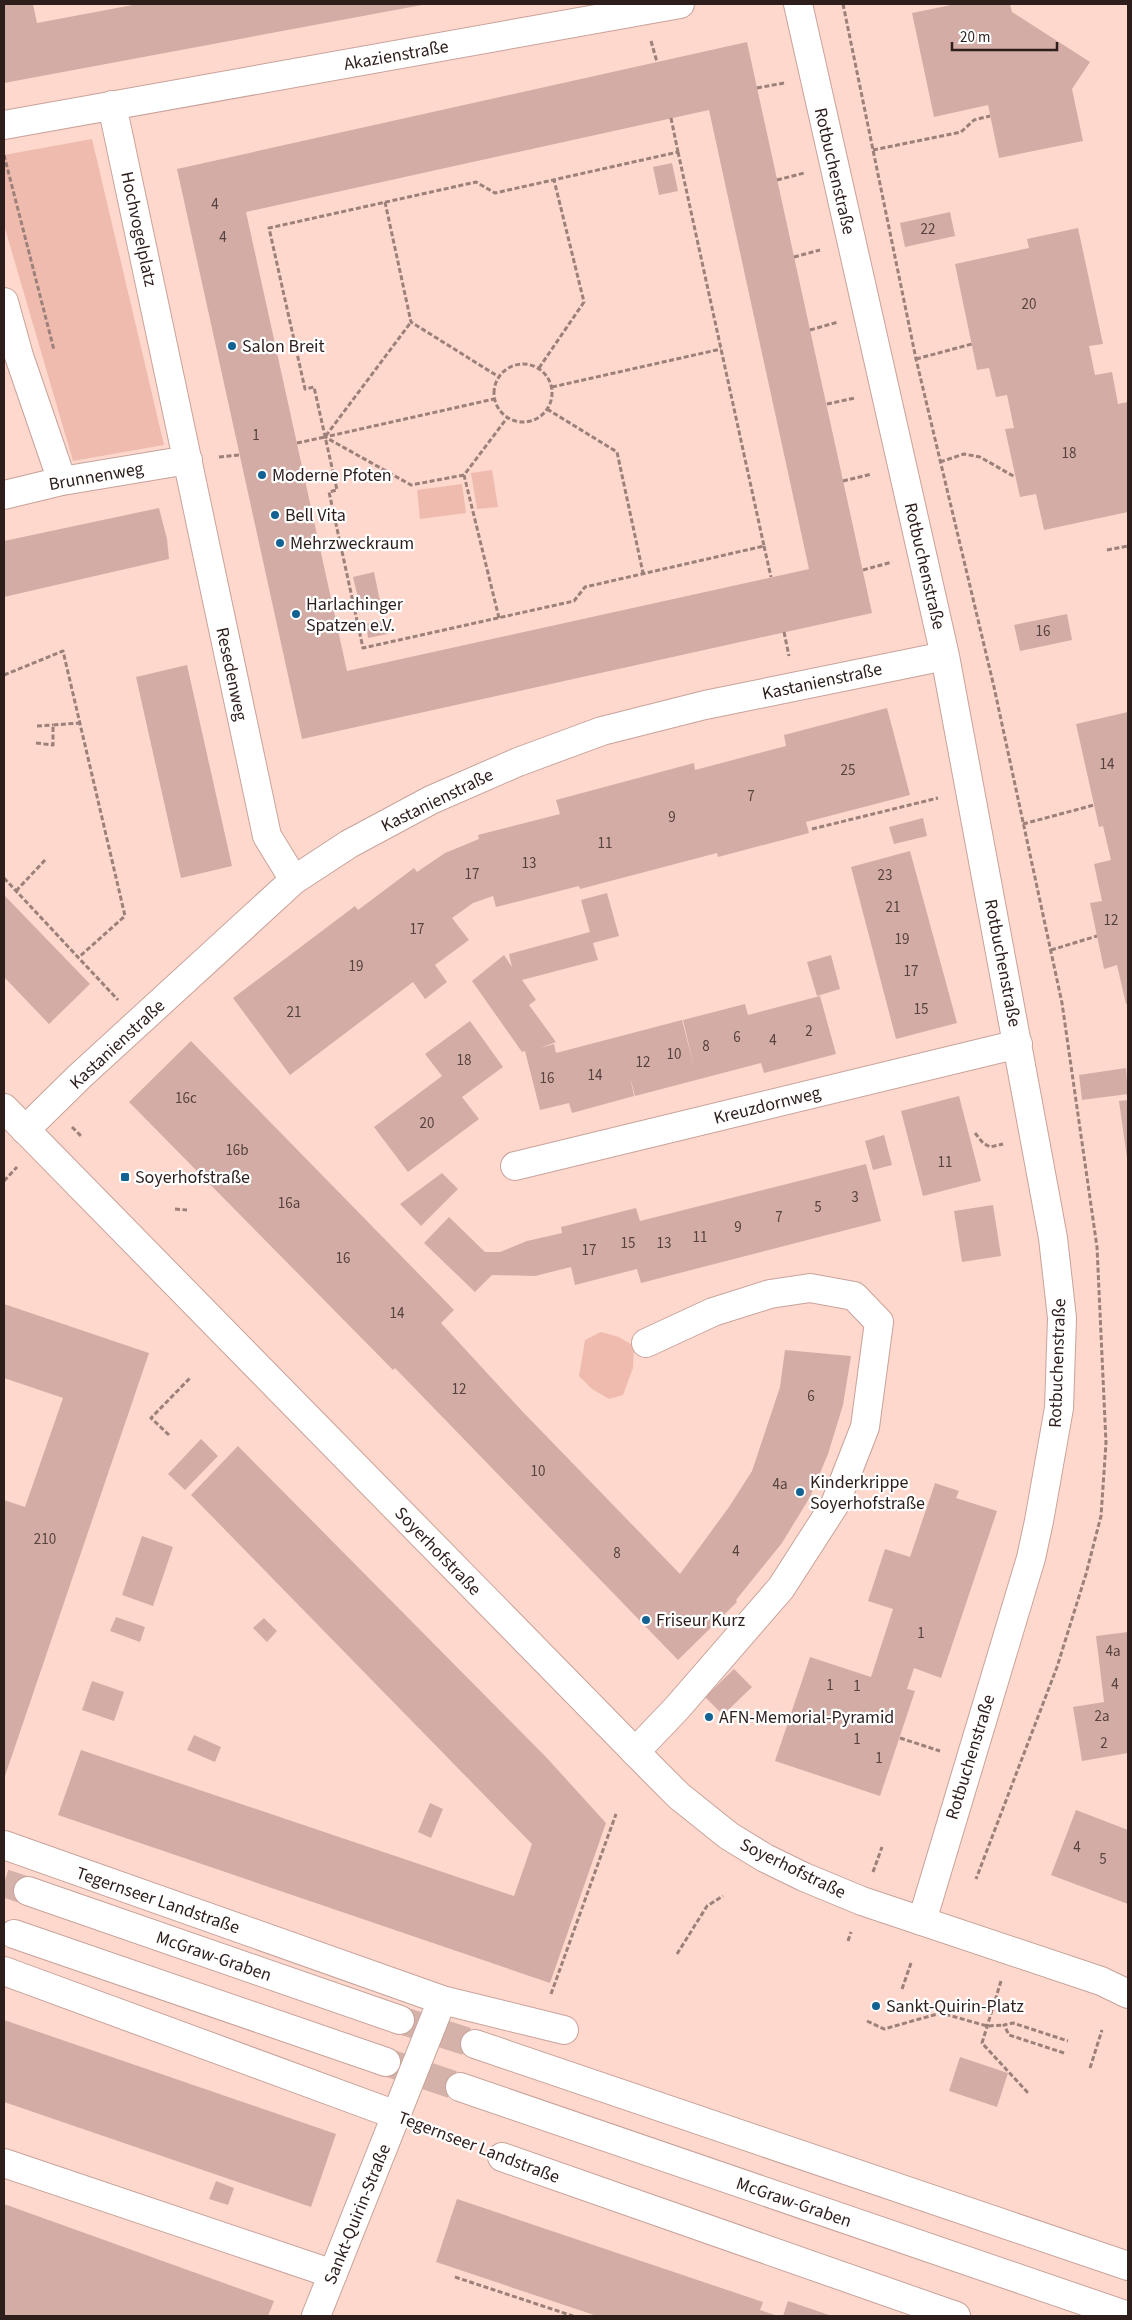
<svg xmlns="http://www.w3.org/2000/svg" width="1132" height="2320" font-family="'Source Sans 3',sans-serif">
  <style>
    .green { fill: #f0bbaf }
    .building { fill: #d3ada5; fill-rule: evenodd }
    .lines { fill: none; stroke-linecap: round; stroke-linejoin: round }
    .highway-tunnel { stroke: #d4b2a9; stroke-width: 28; stroke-dasharray: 28 14; stroke-linecap: butt }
    .minor-casing { stroke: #c8a39a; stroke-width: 30 }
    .major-casing { stroke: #c8a39a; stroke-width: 30 }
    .highway-casing { stroke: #c8a39a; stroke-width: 30 }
    .path { stroke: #9c807a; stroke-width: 3; stroke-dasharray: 5 2.5; stroke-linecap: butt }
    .minor { stroke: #fff; stroke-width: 28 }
    .major { stroke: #fff; stroke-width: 28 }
    .highway { stroke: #fff; stroke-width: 28 }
    .poi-dot { fill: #126294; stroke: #fff; stroke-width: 2 }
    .labels { text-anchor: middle; stroke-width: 4.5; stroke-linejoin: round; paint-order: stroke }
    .number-label { font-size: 15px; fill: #56423e }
    .street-label { font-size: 18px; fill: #2d1e1b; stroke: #fff }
    .poi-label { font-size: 18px; fill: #2d1e1b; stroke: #fff; text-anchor: start }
  </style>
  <rect width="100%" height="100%" fill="#fed7cd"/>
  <path class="green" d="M92,139L164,445L73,461L4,225V155Z
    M492,470L498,507L477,509L471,473Z
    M462,484L466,513L420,519L417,490Z
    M601,1332L619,1337L634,1346L633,1368L623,1395L609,1399L592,1389L579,1376L585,1340Z"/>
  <path class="building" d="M4,4H33L37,23L138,4L422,5L4,83Z
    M956,4H1010L1012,12L1090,62L1072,89L1083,141L999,158L988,105L934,117L912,13Z
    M747,42L872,613L302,739L177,169ZM709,110L809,569L347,671L246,212Z
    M672,163L678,191L659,195L653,167Z
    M950,212L955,236L905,247L900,223Z
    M1078,228L1103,344L1089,346L1095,375L1112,372L1118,404L1128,402V512L1044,530L1036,494L1020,497L1005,429L1014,428L1007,395L996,397L989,368L977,370L955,264L1029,248L1027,239Z
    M159,508L167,539L169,559L4,597V541Z
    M374,572L380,601L360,606L353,577Z
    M1067,614L1072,640L1020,651L1014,625Z
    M385,620L388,634L368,638L366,624Z
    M187,665L232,866L181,878L136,677Z
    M887,708L910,795L806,822L809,833L718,857L717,853L580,889L579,886L496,907L493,896L473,903L452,918L469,940L435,965L447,982L425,999L413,982L290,1075L233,998L355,906L358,910L414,868L417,872L445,853L479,839L478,835L560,814L556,800L694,763L695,770L786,746L784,735Z
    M1128,712V1004H1126L1117,965L1104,969L1090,903L1102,901L1094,864L1111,860L1103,826L1099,827L1076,724Z
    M923,818L927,836L894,844L889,827Z
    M910,851L957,1023L896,1039L851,867Z
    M607,893L619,936L593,943L598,960L522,980L536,1000L529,1005L556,1042L540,1048L554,1044L556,1053L682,1020L694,1067L683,1020L745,1004L748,1015L820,996L836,1054L764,1073L761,1063L635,1096L630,1077L634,1096L572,1113L569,1103L540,1110L525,1051L522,1052L472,981L504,955L512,967L509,954L590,932L581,900Z
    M4,895L90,984L49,1024L4,977Z
    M831,955L840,989L817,996L807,962Z
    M470,1021L503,1067L462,1097L479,1119L408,1172L374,1127L442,1076L425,1054Z
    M191,1041L454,1310L441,1323L522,1411L680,1574L729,1507L752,1471L780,1387L785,1350L851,1356L843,1405L828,1454L810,1497L782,1543L736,1600L737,1602L678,1660L395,1368L393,1370L129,1102Z
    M1126,1068L1128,1094L1082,1100L1079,1075Z
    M959,1096L981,1181L923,1196L901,1111Z
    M1128,1100V1158H1127L1119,1101Z
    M884,1135L892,1165L873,1170L865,1141Z
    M866,1164L881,1221L641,1283L637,1269L575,1285L571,1267L535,1276L492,1275L475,1292L424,1243L449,1217L485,1252H500L527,1241L562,1233L561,1227L636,1208L640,1221Z
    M442,1173L458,1189L421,1226L400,1204Z
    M993,1205L1001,1256L962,1262L954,1211Z
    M4,1304L149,1353L4,1779V1500L25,1507L63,1398L4,1378Z
    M201,1439L218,1456L185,1490L168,1474Z
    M238,1446L546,1757L606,1823L550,1983L58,1815L81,1750L514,1896L532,1844L191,1495Z
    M935,1483L959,1491L956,1498L997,1511L941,1678L914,1668L907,1689L915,1691L880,1796L775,1761L810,1657L871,1677L893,1609L868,1601L885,1549L910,1557Z
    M142,1536L173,1547L153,1606L122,1595Z
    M116,1617L145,1627L140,1642L110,1631Z
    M264,1618L277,1631L267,1642L253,1628Z
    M1128,1632V1753L1082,1761L1073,1707L1104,1702L1096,1636Z
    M734,1669L752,1687L723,1715L705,1697Z
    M92,1681L124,1692L114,1721L82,1710Z
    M194,1735L221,1747L215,1762L187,1750Z
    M430,1803L443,1809L431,1838L418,1832Z
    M1076,1810L1128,1830V1904L1051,1875Z
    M4,2020L336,2134L311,2207L4,2102Z
    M960,2057L1008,2073L997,2107L949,2091Z
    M216,2181L234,2188L228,2205L209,2199Z
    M457,2199L763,2302L760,2310L778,2316H597L436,2262Z
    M4,2204L274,2301L268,2316H4Z
    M788,2301L832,2316H783Z"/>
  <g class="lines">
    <path class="highway-tunnel" d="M4,1883L28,1891
      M400,2020L475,2044
      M386,2062L460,2087"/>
    <defs>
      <path id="minor" d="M798,4L945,656L1053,1238L1062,1318L1059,1408L1039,1521L1031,1558L922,1921
        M112,105L267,836L294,880
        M4,125L680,4
        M4,302L19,356L62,481
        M4,495L62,481L188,460
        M25,1130L80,1076L294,880L349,844L431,800L518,762L602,731L705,705L945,656
        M515,1166L1018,1044
        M635,1752L677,1708L781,1588L835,1504L865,1427L879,1322L854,1296L810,1288L770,1294L713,1312L646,1343
        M4,1845L442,2000L564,2030
        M4,1971L396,2115
        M502,2157L956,2316
        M4,2163L333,2274
        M316,2316L442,2000"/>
      <path id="major" d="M4,1108L656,1773L679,1796L729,1836L765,1858L804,1877L862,1901L1101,1981L1128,1994"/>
      <path id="highway" d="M28,1891L400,2020
        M14,1934L386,2062
        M475,2044L1128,2266
        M460,2087L1128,2316"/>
    </defs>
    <use href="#minor" class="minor-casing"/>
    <use href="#major" class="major-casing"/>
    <use href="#highway" class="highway-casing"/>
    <path class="path" d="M843,4L916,359L994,687L1062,1003L1097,1247L1106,1443L1101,1516L1086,1574L1057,1667L976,1879
      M651,41L657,62
      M757,88L784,83
      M671,118L678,152
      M873,150L961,132L974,120L990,116
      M678,152L764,546L585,587L574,601L363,648L329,492L337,490L314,387L305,389L269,228L476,182L495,193Z
      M4,155L54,350
      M777,180L804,173
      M385,202L411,322L499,377
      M794,257L820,250
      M810,330L838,322
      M916,359L972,344
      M494 393a29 29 0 1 1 58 0a29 29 0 1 1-58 0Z
      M539,368L584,302L554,180
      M552,387L721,349
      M827,404L855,398
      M547,409L617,452L643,573
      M297,443L325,437L411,322
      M219,457L240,455
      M940,462L964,454L980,457L1015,477
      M464,475L411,485L325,437L494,399
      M843,481L872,474
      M764,546L771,577
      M1107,550L1128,546
      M863,570L892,562
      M499,618L464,475L507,418
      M784,632L789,656
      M4,675L63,651L125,916L79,957
      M37,726L53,725
      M36,743L53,745V725L80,723
      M1023,824L1094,805
      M812,829L938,798
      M4,878L118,1000
      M16,891L46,859
      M1051,950L1097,936
      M72,1127L82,1137
      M975,1133L983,1143L990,1147L1003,1144
      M4,1181L17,1167
      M175,1209L187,1210
      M169,1435L151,1418L190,1378
      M900,1738L940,1751
      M873,1872L882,1847
      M848,1941L851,1932
      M677,1954L707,1906L723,1896
      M1001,1981L982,2043L1029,2094
      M902,1989L911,1963
      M551,1994L616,1814
      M867,2021L884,2029L941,2013L987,2026L1004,2025
      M1064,2053L1009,2035L1004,2025L1013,2023L1068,2041
      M1090,2068L1102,2030
      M426,2127L473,2146
      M455,2277L573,2316"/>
    <use href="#minor" class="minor"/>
    <use href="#major" class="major"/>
    <use href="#highway" class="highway"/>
  </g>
  <g class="poi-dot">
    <circle cx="232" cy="346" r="5"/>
    <circle cx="262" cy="475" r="5"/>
    <circle cx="275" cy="515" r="5"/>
    <circle cx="280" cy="543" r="5"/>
    <circle cx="296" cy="614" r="5"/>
    <rect x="120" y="1172" width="10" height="10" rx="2.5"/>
    <circle cx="800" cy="1492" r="5"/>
    <circle cx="646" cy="1620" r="5"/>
    <circle cx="709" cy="1717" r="5"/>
    <circle cx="876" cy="2006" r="5"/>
  </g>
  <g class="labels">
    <g class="number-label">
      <text x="215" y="209">4</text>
      <text x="928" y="234">22</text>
      <text x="223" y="242">4</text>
      <text x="1029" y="309">20</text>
      <text x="256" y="440">1</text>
      <text x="1069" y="458">18</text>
      <text x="1043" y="636">16</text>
      <text x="1107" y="769">14</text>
      <text x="848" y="775">25</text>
      <text x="751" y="801">7</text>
      <text x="672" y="822">9</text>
      <text x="605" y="848">11</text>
      <text x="529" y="868">13</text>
      <text x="472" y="879">17</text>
      <text x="885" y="880">23</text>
      <text x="893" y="912">21</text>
      <text x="1111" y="925">12</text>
      <text x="417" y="934">17</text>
      <text x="902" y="944">19</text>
      <text x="356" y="971">19</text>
      <text x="911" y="976">17</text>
      <text x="921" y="1014">15</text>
      <text x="294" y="1017">21</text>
      <text x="809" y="1036">2</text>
      <text x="737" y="1042">6</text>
      <text x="773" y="1045">4</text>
      <text x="706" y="1051">8</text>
      <text x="674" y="1059">10</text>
      <text x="464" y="1065">18</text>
      <text x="643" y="1067">12</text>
      <text x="595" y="1080">14</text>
      <text x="547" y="1083">16</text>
      <text x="186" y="1103">16c</text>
      <text x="427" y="1128">20</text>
      <text x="237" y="1155">16b</text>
      <text x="945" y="1167">11</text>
      <text x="855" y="1202">3</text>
      <text x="289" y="1208">16a</text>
      <text x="818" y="1212">5</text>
      <text x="779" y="1222">7</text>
      <text x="738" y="1232">9</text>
      <text x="700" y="1242">11</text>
      <text x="628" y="1248">15</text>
      <text x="664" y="1248">13</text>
      <text x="589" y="1255">17</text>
      <text x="343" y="1263">16</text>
      <text x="397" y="1318">14</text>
      <text x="459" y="1394">12</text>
      <text x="811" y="1401">6</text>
      <text x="538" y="1476">10</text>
      <text x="780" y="1489">4a</text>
      <text x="45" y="1544">210</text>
      <text x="736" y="1556">4</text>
      <text x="617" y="1558">8</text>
      <text x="921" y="1638">1</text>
      <text x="1113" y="1656">4a</text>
      <text x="1115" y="1689">4</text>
      <text x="830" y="1690">1</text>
      <text x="857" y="1691">1</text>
      <text x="1102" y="1721">2a</text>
      <text x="857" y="1744">1</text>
      <text x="1104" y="1748">2</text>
      <text x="879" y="1763">1</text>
      <text x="1077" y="1852">4</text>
      <text x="1103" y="1864">5</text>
    </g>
    <g class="street-label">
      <text transform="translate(396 55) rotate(-10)" y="6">Akazienstraße</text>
      <text transform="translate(835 171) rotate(77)" y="6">Rotbuchenstraße</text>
      <text transform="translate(139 229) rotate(78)" y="6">Hochvogelplatz</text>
      <text transform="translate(96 476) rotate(-10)" y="6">Brunnenweg</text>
      <text transform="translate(925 566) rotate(77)" y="6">Rotbuchenstraße</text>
      <text transform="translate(232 674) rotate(78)" y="6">Resedenweg</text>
      <text transform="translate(822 681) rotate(-12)" y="6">Kastanienstraße</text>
      <text transform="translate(437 800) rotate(-26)" y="6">Kastanienstraße</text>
      <text transform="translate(1003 963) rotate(79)" y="6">Rotbuchenstraße</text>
      <text transform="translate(117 1044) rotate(-43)" y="6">Kastanienstraße</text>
      <text transform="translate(767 1105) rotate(-14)" y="6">Kreuzdornweg</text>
      <text transform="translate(1057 1363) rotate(-88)" y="6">Rotbuchenstraße</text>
      <text transform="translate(438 1551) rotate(46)" y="6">Soyerhofstraße</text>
      <text transform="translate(970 1757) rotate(-73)" y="6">Rotbuchenstraße</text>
      <text transform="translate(793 1868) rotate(26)" y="6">Soyerhofstraße</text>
      <text transform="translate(158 1900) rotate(19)" y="6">Tegernseer Landstraße</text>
      <text transform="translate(214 1956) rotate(19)" y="6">McGraw-Graben</text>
      <text transform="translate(479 2147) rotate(21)" y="6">Tegernseer Landstraße</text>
      <text transform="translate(794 2202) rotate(19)" y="6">McGraw-Graben</text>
      <text transform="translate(357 2214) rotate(-68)" y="6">Sankt-Quirin-Straße</text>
    </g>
    <g class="poi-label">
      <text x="242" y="352">Salon Breit</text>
      <text x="272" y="481">Moderne Pfoten</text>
      <text x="285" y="521">Bell Vita</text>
      <text x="290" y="549">Mehrzweckraum</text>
      <text x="306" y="610">Harlachinger<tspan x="306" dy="21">Spatzen e.V.</tspan></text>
      <text x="135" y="1183">Soyerhofstraße</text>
      <text x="810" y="1488">Kinderkrippe<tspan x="810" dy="21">Soyerhofstraße</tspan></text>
      <text x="656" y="1626">Friseur Kurz</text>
      <text x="719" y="1723">AFN-Memorial-Pyramid</text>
      <text x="886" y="2012">Sankt-Quirin-Platz</text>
    </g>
  </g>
  <rect width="1132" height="2320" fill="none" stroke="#2d1e1b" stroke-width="10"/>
  <path d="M952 42v8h105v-8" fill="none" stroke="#2d1e1b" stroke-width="2.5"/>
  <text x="960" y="42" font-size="15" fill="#2d1e1b" stroke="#ffffff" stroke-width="4" paint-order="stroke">20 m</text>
</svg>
